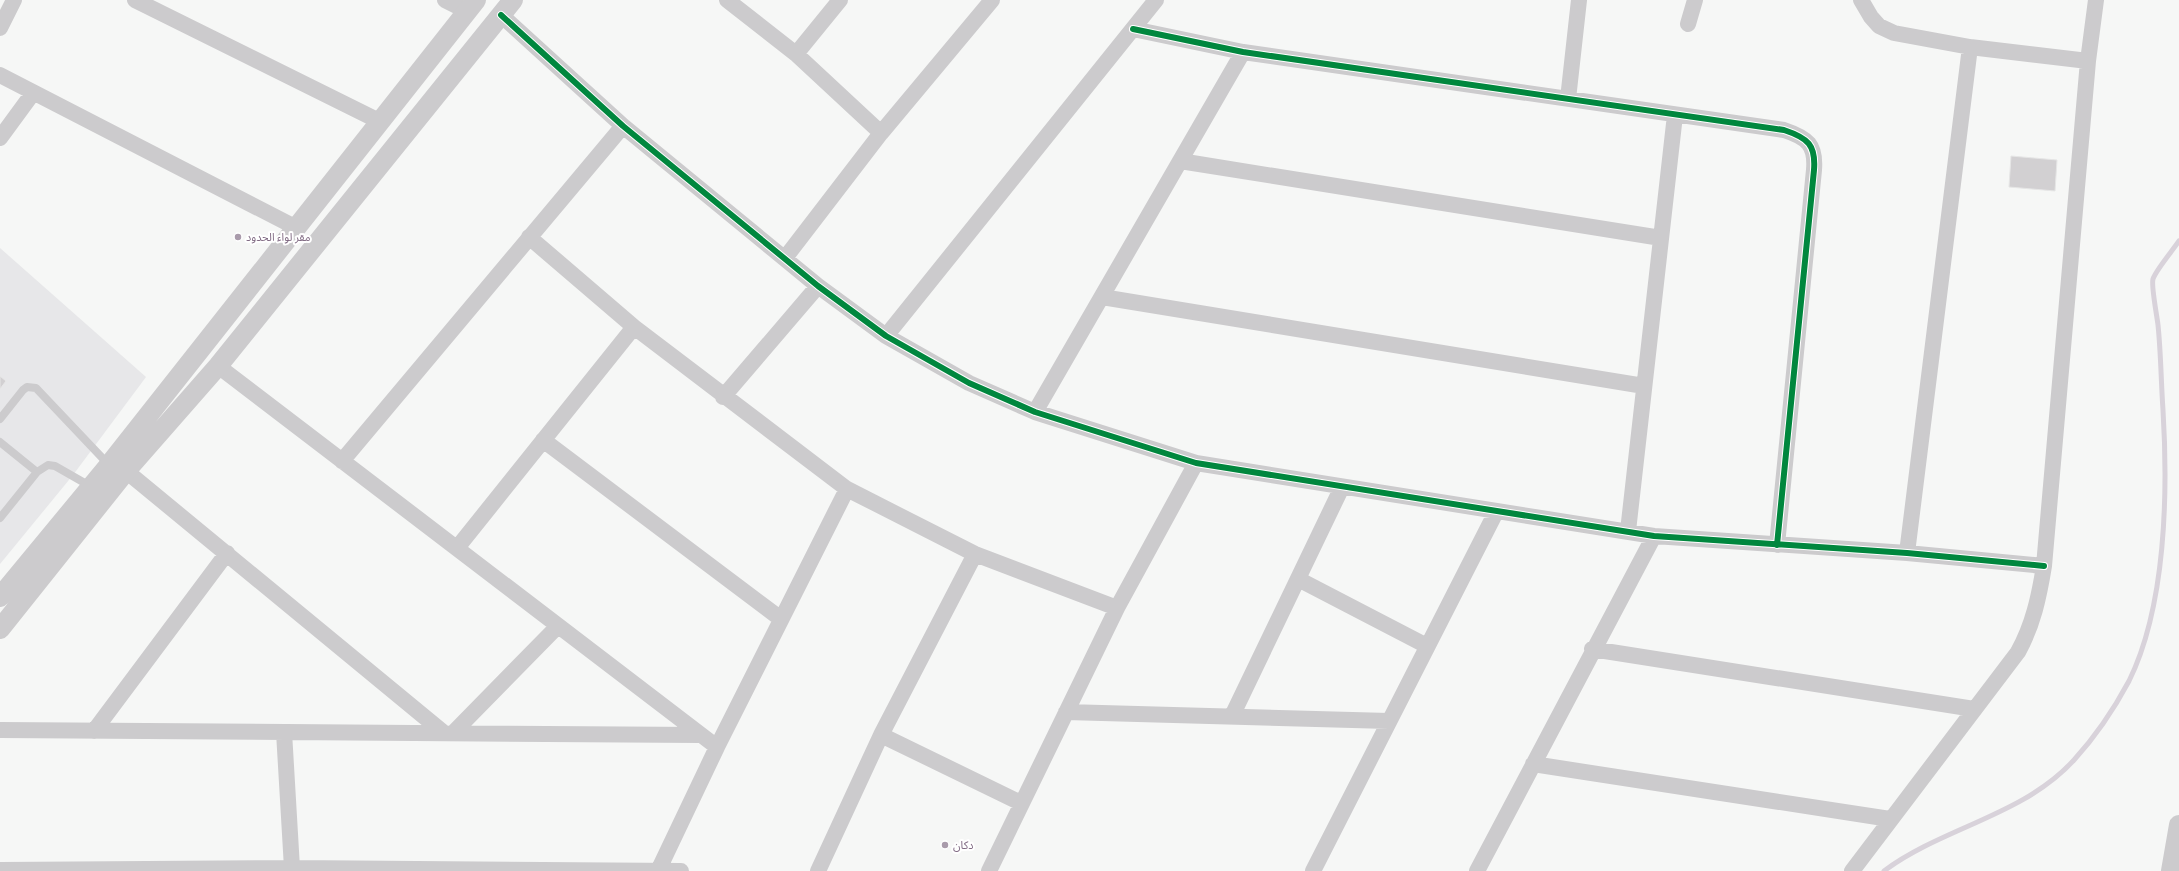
<svg xmlns="http://www.w3.org/2000/svg" width="2179" height="871" font-family="'IBM Plex Sans','Noto Sans Arabic',sans-serif">
  <style>
    .built { fill: #e7e7e9 }
    .lines { fill: none; stroke-linecap: round; stroke-linejoin: round }
    .stream { stroke: #d8d2da; stroke-width: 5 }
    .building { fill: #d2d0d2; stroke: #e6e6e6 }
    .service { stroke: #cccbcd; stroke-width: 8 }
    .minor { stroke: #cccbcd; stroke-width: 16 }
    .tertiary { stroke: #cccbcd; stroke-width: 20 }
    .cycleway-casing { stroke: #fff; stroke-width: 8 }
    .cycleway { stroke: #00873e; stroke-width: 6 }
    .poi-dot { fill: #a99bab; stroke: #fff; stroke-width: 1.5 }
    .labels { text-anchor: middle; stroke-width: 4; stroke-linejoin: round; paint-order: stroke }
    .poi-label { font-size: 11px; fill: #806a83; stroke: #fff; text-anchor: start }
  </style>
  <rect width="100%" height="100%" fill="#f6f7f6"/>
  <path class="built" d="M0,248L146,377L73,475L0,564Z"/>
  <g class="lines">
    <path class="stream" d="M1884,871C1943,827 2023,816 2074,760C2095,737 2114,709 2129,681C2166,606 2168,493 2163,410C2161,382 2161,354 2158,325C2157,316 2151,286 2153,279C2156,270 2173,250 2179,241"/>
  </g>
  <path class="building" d="M2011,156L2057,160L2055,191L2009,187Z
    M0,376L6,381L0,389Z"/>
  <g class="lines">
    <path class="service" d="M0,419L23,390L27,387L36,388L109,465
      M0,442L37,472
      M0,518L37,472L48,465L55,466L90,486"/>
    <path class="minor" d="M135,0L379,121
      M445,0L467,11
      M727,0L796,54L840,0
      M1861,0L1871,17L1879,26L1894,33L1970,47L2088,61
      M501,15L623,126L818,286L886,336L969,383L1035,412L1196,463L1654,536L1907,553L2044,566
      M1688,24L1695,0
      M0,28L14,0
      M1133,29L1243,52L1784,130C1808,138 1816,145 1814,170L1777,545
      M796,54L881,133
      M0,75L295,227
      M1568,99L1579,0
      M0,138L33,93
      M1180,161L1661,238
      M529,237L634,327L847,489L975,554L1117,608
      M785,258L881,133L992,0
      M1102,297L1644,386
      M886,336L1156,0
      M218,366L717,747
      M723,397L818,286
      M1035,412L1243,52
      M543,440L781,619
      M342,461L623,126
      M126,471L444,733
      M1628,531L1675,115
      M457,548L634,327
      M1907,553L1970,47
      M1298,579L1427,646
      M1592,649L1974,709
      M1066,712L1389,721
      M1232,716L1342,487
      M0,730L700,735
      M94,731L227,553
      M284,732L292,868
      M453,733L558,626
      M881,735L1021,803
      M1533,764L1890,819
      M0,870L292,868L681,871
      M658,871L717,747L847,489
      M818,871L881,735L975,554
      M989,871L1117,608L1196,463
      M1313,871L1496,512
      M1477,871L1654,536
      M1852,871L2018,652C2033,625 2039,597 2044,566L2088,61L2096,0"/>
    <path class="tertiary" d="M0,597L109,465L476,0
      M0,629L126,471L218,366L513,0
      M2171,871L2179,825"/>
    <defs>
      <path id="cycleway" d="M501,15L623,126L818,286L886,336L969,383L1035,412L1196,463L1654,536L1907,553L2044,566
        M1133,29L1243,52L1784,130C1808,138 1816,145 1814,170L1777,545"/>
    </defs>
    <use href="#cycleway" class="cycleway-casing"/>
    <use href="#cycleway" class="cycleway"/>
  </g>
  <g class="poi-dot">
    <circle cx="238" cy="237" r="4"/>
    <circle cx="945" cy="845" r="4"/>
  </g>
  <g class="labels">
    <g class="poi-label">
      <text x="246" y="241">مقر لواء الحدود</text>
      <text x="953" y="849">دكان</text>
    </g>
  </g>
</svg>
